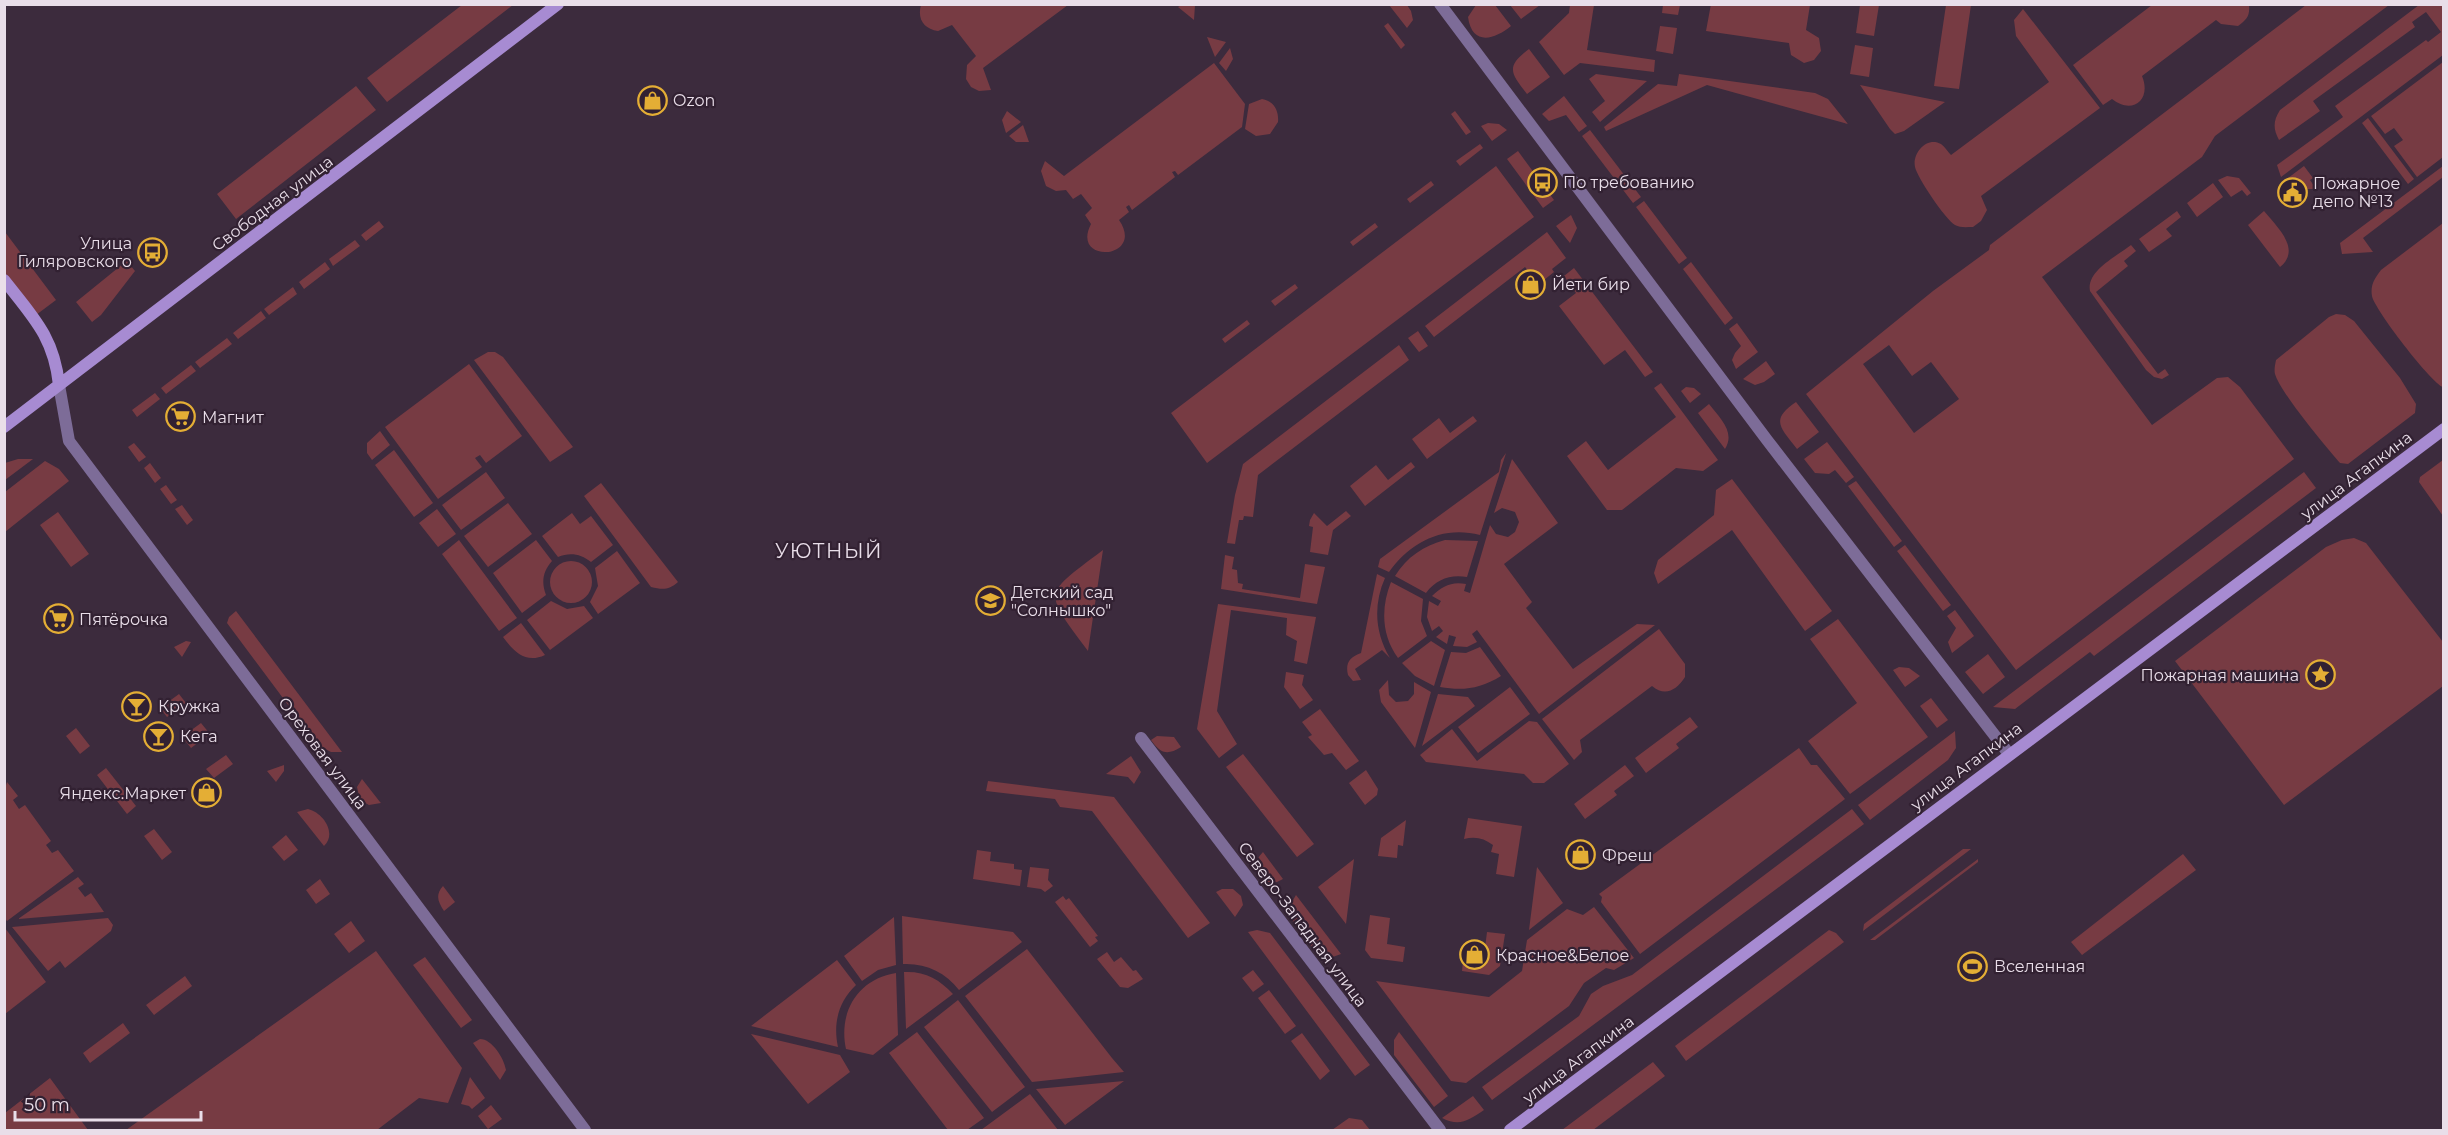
<svg xmlns="http://www.w3.org/2000/svg" width="2448" height="1135" font-family="Montserrat,sans-serif">
  <style>
    .green { fill: #773b43; fill-rule: evenodd }
    .lines { fill: none; stroke-linecap: round; stroke-linejoin: round }
    .street { stroke: #7d6c98; stroke-width: 12 }
    .secondary { stroke: #a78bd2; stroke-width: 12 }
    .labels { text-anchor: middle; stroke-width: 4.5; stroke-linejoin: round; paint-order: stroke }
    .poi-label { font-size: 16px; fill: #e9dee9; stroke: #322132; text-anchor: start }
    .street-label { font-size: 16px; fill: #e9dee9; stroke: #322132 }
    .quarter-label { font-size: 20px; letter-spacing: 1.5px; fill: #e9dee9; stroke: #322132 }
  </style>
  <rect width="100%" height="100%" fill="#3c2b3d"/>
  <path class="green" d="M1711,4L1810,5L1806,30L1819,38L1821,51L1814,60L1804,63L1791,55L1789,43L1706,31Z
    M462,5H513L387,102L367,78Z
    M921,5V4L1068,5L983,68L991,90L979,91L971,87L966,79L967,65L976,56L952,25L938,31C924,29 917,19 921,5Z
    M1182,5H1195L1194,20L1178,7Z
    M1389,5H1407L1411,11L1413,20L1407,28Z
    M1476,5H1495L1511,26C1494,40 1472,46 1468,17Z
    M1510,5H1540L1521,19Z
    M1570,5H1594L1587,50L1655,60L1654,72L1580,63L1564,75L1539,42L1569,13Z
    M1663,5H1680L1678,15L1662,13Z
    M1860,5H1879L1874,36L1856,33Z
    M1946,5H1971L1959,89L1934,86Z
    M2152,5H2249C2250,16 2247,19 2238,26L2221,24L2216,20L2142,76C2152,100 2132,115 2112,99L2103,105L2073,65Z
    M2306,5H2389L2215,136L2202,157L2042,277L2152,425L2217,378L2228,377L2240,387L2294,459L2016,670L1806,394L1933,291L1989,250L1990,245ZM1889,345L1912,376L1931,362L1959,399L1914,433L1863,364Z
    M2419,5H2443V55L2281,177L2277,165L2343,117L2335,106L2426,40L2428,42L2441,32L2426,12L2412,22L2415,27L2313,101L2320,111L2279,140C2273,129 2273,121 2280,110Z
    M2023,9L2100,108L1981,196L1987,210L1981,221L1973,227C1967,227 1960,228 1955,225C1945,219 1917,177 1915,167C1912,153 1927,136 1941,144C1945,147 1948,152 1951,155L2049,82L2016,36L2014,20Z
    M1388,23L1405,45L1401,49L1384,26Z
    M1660,26L1677,28L1673,54L1656,51Z
    M1207,37L1226,42L1215,57Z
    M1855,45L1873,48L1869,77L1850,74Z
    M1230,48L1233,59L1226,71L1219,63Z
    M1529,49L1550,77L1527,94C1511,73 1505,67 1529,49Z
    M2443,62V157L2417,177L2394,146L2403,140L2394,128L2385,134L2371,116Z
    M1214,63L1245,104L1242,127L1178,175L1175,171L1172,172L1175,177L1132,210L1129,205L1126,207L1129,212L1119,220C1146,259 1070,265 1091,224L1085,215L1092,208L1081,194L1073,199L1066,190L1056,191L1046,186L1041,171L1045,161L1064,176Z
    M1596,74L1647,81L1600,122L1592,112L1605,101L1589,79Z
    M1679,74L1815,93L1828,99L1848,124L1707,85L1606,131L1604,127L1658,84L1677,86Z
    M1860,85L1945,102L1904,131L1895,134L1890,129Z
    M356,86L376,110L236,219L217,194Z
    M1564,96L1587,126L1579,132L1566,115L1549,121L1542,114Z
    M1262,99C1274,101 1279,111 1278,122L1270,134L1256,136L1245,129L1249,104Z
    M1007,111L1021,122L1006,133L1002,120Z
    M1455,111L1471,132L1466,135L1451,114Z
    M2368,118L2414,179L2408,184L2362,123Z
    M1488,123L1499,124L1507,130L1492,141L1481,126Z
    M1023,125L1029,142H1016L1009,136Z
    M1590,130L1641,197L1633,203L1582,136Z
    M1480,144L1483,148L1460,166L1456,161Z
    M1518,151L1554,200L1543,208L1507,159Z
    M1496,166L1534,217L1207,463L1171,413Z
    M2304,166L2313,178L2310,180L2316,189H2297L2284,181Z
    M2443,166V177L2363,238L2373,252L2342,254L2340,243Z
    M2227,176L2239,178L2251,193L2247,196L2242,190L2231,197L2218,180Z
    M1431,181L1434,185L1410,203L1407,199Z
    M2213,183L2223,197L2197,217L2187,203Z
    M1644,201L1687,258L1679,264L1636,207Z
    M2177,211L2181,217L2166,229L2172,236L2149,252L2139,239Z
    M2264,211C2277,227 2302,249 2280,267L2248,225Z
    M1571,215L1577,228L1570,243L1556,226Z
    M379,221L384,227L366,241L361,235Z
    M1375,223L1378,227L1353,246L1350,242Z
    M2443,223V387C2432,384 2374,309 2372,296C2370,285 2375,278 2381,270Z
    M5,232L56,300L36,315L5,273Z
    M1547,232L1566,258L1552,269L1554,272L1539,284L1525,267L1434,337L1425,326Z
    M355,240L360,246L333,266L329,259Z
    M2131,245L2136,251L2124,261L2128,266L2096,292L2158,374L2165,369L2169,375L2162,379L2154,377L2146,370L2090,291C2086,271 2117,256 2131,245Z
    M129,259L132,263L130,265L135,271L101,315L92,322L76,302Z
    M325,262L330,269L304,289L299,282Z
    M1691,262L1733,318L1725,325L1683,269Z
    M1574,268L1653,372L1645,377L1625,350L1604,365L1559,306L1576,293L1564,276Z
    M1295,284L1298,288L1275,306L1271,301Z
    M293,287L297,294L269,315L264,309Z
    M261,311L266,318L238,339L233,333Z
    M2336,314L2345,315L2354,321L2400,378L2416,404L2415,413L2348,464L2340,463C2326,447 2280,392 2275,374C2274,370 2275,365 2276,360L2329,317Z
    M1247,320L1250,324L1225,343L1222,339Z
    M1737,323L1758,352L1736,369L1732,360L1735,353L1741,346L1729,329Z
    M1418,331L1428,346L1419,352L1408,338Z
    M227,338L232,344L200,368L195,362Z
    M1399,345L1409,360L1258,475L1253,517L1244,516L1243,520H1239L1235,544L1227,543L1235,495L1243,464Z
    M488,352H495L503,357L573,447L550,462L474,360Z
    M1766,361L1775,374L1764,382L1755,385L1743,379Z
    M469,364L522,436L486,463L480,455L475,458L482,467L438,499L385,427Z
    M191,365L196,371L166,394L161,388Z
    M1661,383L1718,460L1703,471L1676,468L1622,510H1607L1567,456L1586,441L1608,470L1676,417L1654,388Z
    M1686,387L1694,388L1701,394L1690,403L1681,391Z
    M155,393L160,399L137,417L132,410Z
    M1796,402L1819,432L1797,449C1780,427 1770,420 1796,402Z
    M1709,404C1719,417 1736,432 1725,449L1698,413Z
    M1473,416L1477,421L1427,459L1412,439L1439,418L1450,433Z
    M380,431L390,445L372,460L367,453V443Z
    M1827,442L1854,477L1846,483L1835,470L1829,474L1815,473L1804,459Z
    M134,443L146,457L139,462L128,447Z
    M394,450L433,503L414,517L375,465Z
    M1506,453L1480,535C1443,525 1410,542 1389,572L1378,567L1380,559L1499,472L1501,460Z
    M18,459H33L5,480V463Z
    M1512,459L1558,523L1504,564L1532,602L1526,608L1573,669L1637,624L1655,625L1539,714L1477,630L1472,634L1477,642L1467,647L1453,646L1456,637L1449,635L1447,644L1436,637L1443,631L1439,626L1432,631L1427,617L1429,601L1438,606L1441,601L1432,596C1442,586 1452,581 1466,584L1464,591L1470,593L1490,525L1496,534L1508,537L1515,532L1519,522L1515,512L1502,508L1494,513Z
    M2443,460V516L2419,482L2420,477Z
    M45,461L59,469L69,481L5,532V492Z
    M1411,462L1415,467L1365,506L1350,486L1376,465L1388,480Z
    M150,463L161,478L155,483L144,468Z
    M486,472L505,498L461,530L442,505Z
    M2304,472L2316,488L2094,656L2090,652L2015,709L1993,707Z
    M1732,479L1832,611L1805,631L1732,530L1658,584L1654,573L1658,560L1714,515L1716,490Z
    M1856,481L1902,541L1894,547L1848,486Z
    M601,483L678,582C669,590 663,590 651,587L584,496Z
    M166,485L177,500L171,504L160,489Z
    M508,503L532,534L488,567L464,536Z
    M182,505L193,520L187,525L175,509Z
    M437,509L456,534L438,547L419,523Z
    M1346,511L1351,516L1333,530L1328,555L1310,552L1313,527L1309,526L1310,520L1314,513L1327,526Z
    M58,512L89,554L71,567L40,525Z
    M572,513L580,524L591,516L613,545L591,562C581,554 570,552 558,557L542,536Z
    M2354,538L2366,543L2443,642V686L2284,805L2175,661L2326,547L2342,540Z
    M459,540L517,618L499,631L442,554Z
    M536,540L552,561C543,571 541,582 546,595L522,613L493,573Z
    M1445,540L1478,541L1467,577C1451,574 1436,579 1426,593L1395,576C1407,557 1423,546 1445,540Z
    M1905,545L1951,605L1943,611L1897,551Z
    M1103,550L1088,651C1043,590 1042,596 1103,550Z
    M617,551L640,583L598,614L590,602L598,586L595,568Z
    M1225,555L1234,557L1232,569L1237,570L1238,583L1243,584L1242,589L1300,598L1305,564L1325,567L1317,604L1221,589Z
    M550 582a21 21 0 1 1 42 0a21 21 0 1 1-42 0Z
    M1377,574L1385,578C1373,605 1375,633 1390,658L1382,650L1355,669L1361,680L1353,681L1348,675C1345,663 1350,657 1361,653Z
    M1391,582L1423,599L1421,621L1427,636L1398,658C1381,635 1381,607 1391,582Z
    M551,601L567,609L584,606L593,618L550,650L527,620Z
    M1218,604L1316,617L1307,664L1294,661L1297,641L1286,635L1287,618L1231,610L1217,711L1237,744L1219,758L1197,729Z
    M1955,610L1974,636L1952,653L1948,642L1956,628L1947,616Z
    M236,611L342,752H331L318,745L227,623L229,617Z
    M1838,619L1928,737L1850,794L1808,741L1857,703L1810,639Z
    M521,623L545,655C526,664 514,652 503,637Z
    M1659,629L1685,664V677C1677,690 1665,697 1652,686L1580,740L1582,752L1574,760L1542,719Z
    M186,641L191,642L182,657L174,647Z
    M1431,641L1445,650L1434,686L1415,676L1402,663Z
    M1480,647L1501,676C1480,689 1463,691 1440,687L1451,652L1466,653Z
    M1988,654L2005,677L1983,694L1965,672Z
    M1899,667L1909,668L1920,676L1905,687L1893,670Z
    M1286,672L1304,675L1302,685L1313,700L1300,709L1284,687Z
    M1388,680L1389,695L1396,702L1408,701L1414,694V682L1431,692L1415,748L1381,702L1379,690Z
    M1510,687L1530,714L1478,753L1458,727Z
    M179,694L186,703L167,717L160,708Z
    M1438,694L1468,697L1475,706L1422,746Z
    M1931,698L1948,720L1937,728L1920,706Z
    M1320,709L1359,761L1346,770L1332,753L1324,755L1308,737L1312,735L1302,722Z
    M1690,717L1698,727L1676,744L1679,748L1646,773L1635,758Z
    M1529,721L1537,722L1569,764L1544,783H1533L1524,774L1426,762L1420,755L1452,729L1477,761Z
    M201,723L210,734L191,748L182,737Z
    M76,728L90,746L80,754L66,736Z
    M1955,731L1956,748L1948,760L1870,820L1858,805Z
    M1157,736L1174,737L1181,747C1167,756 1160,753 1151,740Z
    M1799,748L1811,765H1817L1845,799L1640,954L1601,902L1602,897L1599,894Z
    M1243,754L1314,844L1297,857L1226,767Z
    M226,755L233,764L214,778L206,769Z
    M1131,756L1141,772L1134,784L1128,777L1106,774Z
    M284,765V771L276,782L267,771Z
    M1625,765L1634,776L1614,791L1617,795L1585,819L1574,804Z
    M106,768L136,806L127,814L97,775Z
    M1366,770L1378,789L1377,795L1365,805L1349,783Z
    M362,779L380,802L381,803L369,805L360,800L357,787Z
    M988,781L1114,797L1210,923L1188,938L1092,811L1060,807L1055,799L986,791Z
    M7,782L18,796L13,800L19,809L25,805L51,841L46,845L52,853L58,850L74,871L7,921L4,917V792Z
    M308,809C324,813 337,834 324,846L297,812Z
    M1852,809L1864,824L1492,1100L1482,1087L1579,1016L1591,994L1603,986L1632,975Z
    M1468,818L1522,826L1514,877L1496,874L1499,854L1491,852L1493,845C1484,838 1475,836 1464,839Z
    M1406,820L1403,846L1398,845L1397,858L1378,856L1381,838Z
    M154,829L172,852L162,860L144,836Z
    M286,835L298,850L284,861L272,847Z
    M1963,849H1971L1863,931L1864,924Z
    M977,850L991,852L990,861L1014,864V869L1022,870L1020,886L973,879Z
    M1263,852L1283,879L1277,882H1264C1252,873 1253,862 1263,852Z
    M2183,854L2196,870L2082,955L2071,942Z
    M1354,859L1346,924L1318,887Z
    M1978,859V862L1875,940H1870Z
    M1030,867L1049,869L1048,880L1053,886L1045,892L1041,889L1027,887Z
    M1537,867L1563,903L1529,930Z
    M78,877L84,884L78,888L85,897L91,893L104,912L18,919Z
    M320,879L330,894L316,904L306,890Z
    M443,886L455,902L444,911C438,902 435,895 443,886Z
    M1222,889H1233L1241,896L1243,905L1235,917L1216,892Z
    M1296,895L1341,954L1330,958L1317,954L1291,919L1289,907Z
    M1063,896L1066,900L1069,898L1098,936L1095,937L1098,941L1090,947L1055,902Z
    M1594,907L1634,958L1614,970L1606,968L1584,983L1569,1006L1466,1083L1451,1081L1376,981L1489,997L1522,971L1527,940L1567,909L1583,915Z
    M1370,915L1390,918L1387,944L1405,947L1403,962L1371,958L1365,950Z
    M902,916L1013,932L1022,942L959,990C945,972 926,963 903,964Z
    M894,917L896,965L878,970L862,981L844,956Z
    M108,918L113,925L111,931L65,968L60,961L48,971L12,927Z
    M351,921L365,941L349,953L334,934Z
    M5,928L46,982L5,1014L4,929Z
    M1257,930L1270,933L1370,1065L1355,1076L1248,932Z
    M1829,930L1836,933L1844,942L1686,1061L1675,1046Z
    M1487,932L1505,934L1500,966L1489,975L1462,971L1463,961L1468,962L1472,956H1484Z
    M1027,949L1112,1058L1124,1072L1032,1082L965,996Z
    M376,951L462,1068L448,1103L419,1098L377,1130H126Z
    M1107,952L1114,962L1121,957L1133,971L1136,970L1143,979L1128,988L1120,987L1097,959Z
    M425,957L472,1020L461,1028L413,965Z
    M837,960L856,985C838,1002 833,1024 838,1047L751,1026Z
    M1253,970L1264,984L1253,992L1242,978Z
    M904,972C925,971 939,979 953,994L906,1029Z
    M896,973L898,1035L873,1055L846,1049C838,1012 858,979 896,973Z
    M185,976L192,986L154,1015L146,1005Z
    M1269,990L1296,1026L1285,1034L1258,998Z
    M958,1000L1025,1087L992,1112L924,1027Z
    M123,1023L130,1033L90,1063L83,1053Z
    M917,1032L984,1118L967,1130H948L889,1053Z
    M1399,1032L1448,1096L1434,1107L1394,1055V1040Z
    M1302,1033L1330,1071L1320,1080L1291,1041Z
    M751,1034L840,1055L850,1072L808,1104Z
    M480,1039C492,1039 504,1058 506,1070L500,1080L473,1043Z
    M1653,1062L1665,1076L1593,1130H1562Z
    M470,1077L485,1098L472,1109L469,1106L461,1104Z
    M50,1078L88,1130H5V1113Z
    M1124,1081L1065,1125L1036,1089Z
    M1030,1094L1058,1130H981Z
    M1473,1096L1484,1110C1469,1120 1460,1127 1442,1118Z
    M491,1105L502,1119L488,1129L478,1116Z
    M1349,1118L1362,1120L1370,1130H1332Z"/>
  <g class="lines">
    <path class="street" d="M1440,4L1767,440L2009,754
      M59,385L69,441L585,1130
      M1141,738L1440,1130"/>
    <path class="secondary" d="M4,280C33,317 54,337 59,385
      M4,427L558,4
      M1510,1130L2444,429"/>
  </g>
  <defs>
    <symbol id="shop-ring" viewBox="-11 -11 22 22"><circle r="9.5" fill="#322132" stroke="#e4ae35" stroke-width="1.5"/><path d="M-5-2.5h2.3a2.7 3.5 0 0 1 5.4 0H5L5.5 6h-11ZM-1.5-2.5h3a1.5 2.3 0 0 0-3 0Z" fill="#e4ae35"/></symbol>
    <symbol id="bus-ring" viewBox="-11 -11 22 22"><circle r="9.5" fill="#322132" stroke="#e4ae35" stroke-width="1.5"/><path d="M-5-6H5V4H4V6H2V4H-2V6H-4V4H-5ZM-3.5-4V0h7V-4ZM-3.5 1.2v1.5H-2V1.2ZM2 1.2v1.5H3.5V1.2Z" fill="#e4ae35"/></symbol>
    <symbol id="civic-ring" viewBox="-11 -11 22 22"><circle r="9.5" fill="#322132" stroke="#e4ae35" stroke-width="1.5"/><path d="M-.6-6.5H3V-4.5H.6V-3L4-1V1h2V6H-6V1h2V-1L-.6-3ZM-1.2 2.5V6h2.4V2.5Z" fill="#e4ae35"/></symbol>
    <symbol id="supermarket-ring" viewBox="-11 -11 22 22"><circle r="9.5" fill="#322132" stroke="#e4ae35" stroke-width="1.5"/><path d="M-6-5.5h2.5l.6 2H6L4.5 2H-2.5L-4.4-4H-6ZM-1.5 3.2a1.3 1.3 0 1 0 .1 0ZM3 3.2a1.3 1.3 0 1 0 .1 0Z" fill="#e4ae35"/></symbol>
    <symbol id="school-ring" viewBox="-11 -11 22 22"><circle r="9.5" fill="#322132" stroke="#e4ae35" stroke-width="1.5"/><path d="M0-5L7-2L0 1L-7-2ZM-4 1L0 2.5L4 1V4Q0 6-4 4Z" fill="#e4ae35"/></symbol>
    <symbol id="sight-ring" viewBox="-11 -11 22 22"><circle r="9.5" fill="#322132" stroke="#e4ae35" stroke-width="1.5"/><path d="M0-6L1.8-2.2L6-1.7L2.9 1.2L3.7 5.4L0 3.3L-3.7 5.4L-2.9 1.2L-6-1.7L-1.8-2.2Z" fill="#e4ae35"/></symbol>
    <symbol id="bar-ring" viewBox="-11 -11 22 22"><circle r="9.5" fill="#322132" stroke="#e4ae35" stroke-width="1.5"/><path d="M-6-5H6L.8 .8V4.5H3.5V6h-7V4.5H-.8V.8Z" fill="#e4ae35"/></symbol>
    <symbol id="stadium-ring" viewBox="-11 -11 22 22"><circle r="9.5" fill="#322132" stroke="#e4ae35" stroke-width="1.5"/><path d="M0-5a6.5 5 0 1 0 0 10a6.5 5 0 1 0 0-10ZM-3.5-1.8h7v3.6h-7Z" fill="#e4ae35"/></symbol>
  </defs>
  <g fill-rule="evenodd">
    <use href="#shop-ring" x="636" y="84" width="33" height="33"/>
    <use href="#bus-ring" x="1526" y="166" width="33" height="33"/>
    <use href="#civic-ring" x="2276" y="176" width="33" height="33"/>
    <use href="#bus-ring" x="136" y="236" width="33" height="33"/>
    <use href="#shop-ring" x="1514" y="268" width="33" height="33"/>
    <use href="#supermarket-ring" x="164" y="400" width="33" height="33"/>
    <use href="#school-ring" x="974" y="584" width="33" height="33"/>
    <use href="#supermarket-ring" x="42" y="602" width="33" height="33"/>
    <use href="#sight-ring" x="2304" y="658" width="33" height="33"/>
    <use href="#bar-ring" x="120" y="690" width="33" height="33"/>
    <use href="#bar-ring" x="142" y="720" width="33" height="33"/>
    <use href="#shop-ring" x="190" y="776" width="33" height="33"/>
    <use href="#shop-ring" x="1564" y="838" width="33" height="33"/>
    <use href="#shop-ring" x="1458" y="938" width="33" height="33"/>
    <use href="#stadium-ring" x="1956" y="950" width="33" height="33"/>
  </g>
  <g class="labels">
    <g class="poi-label">
      <text x="673" y="106">Ozon</text>
      <text x="1563" y="188">По требованию</text>
      <text x="2313" y="189">Пожарное<tspan x="2313" dy="18">депо №13</tspan></text>
      <text x="132" y="249" text-anchor="end">Улица<tspan x="132" dy="18">Гиляровского</tspan></text>
      <text x="1552" y="290">Йети бир</text>
      <text x="202" y="423">Магнит</text>
      <text x="1011" y="598">Детский сад<tspan x="1011" dy="18">"Солнышко"</tspan></text>
      <text x="79" y="625">Пятёрочка</text>
      <text x="2299" y="681" text-anchor="end">Пожарная машина</text>
      <text x="158" y="712">Кружка</text>
      <text x="180" y="742">Кега</text>
      <text x="186" y="799" text-anchor="end">Яндекс.Маркет</text>
      <text x="1602" y="861">Фреш</text>
      <text x="1496" y="961">Красное&amp;Белое</text>
      <text x="1994" y="972">Вселенная</text>
    </g>
    <g class="street-label">
      <text transform="translate(272 203) rotate(-37)" y="6">Свободная улица</text>
      <text transform="translate(2356 475) rotate(-37)" y="6">улица Агапкина</text>
      <text transform="translate(323 753) rotate(53)" y="6">Ореховая улица</text>
      <text transform="translate(1966 766) rotate(-37)" y="6">улица Агапкина</text>
      <text transform="translate(1303 924) rotate(53)" y="6">Северо-Западная улица</text>
      <text transform="translate(1578 1059) rotate(-37)" y="6">улица Агапкина</text>
    </g>
    <g class="quarter-label">
      <text x="829" y="558">УЮТНЫЙ</text>
    </g>
  </g>
  <rect width="2448" height="1135" fill="none" stroke="#e9dee9" stroke-width="12"/>
  <path d="M15 1111v9h186v-9" fill="none" stroke="#e9dee9" stroke-width="3"/>
  <text x="24" y="1111" font-size="18" fill="#e9dee9" stroke="#322132" stroke-width="4.5" paint-order="stroke">50 m</text>
</svg>
